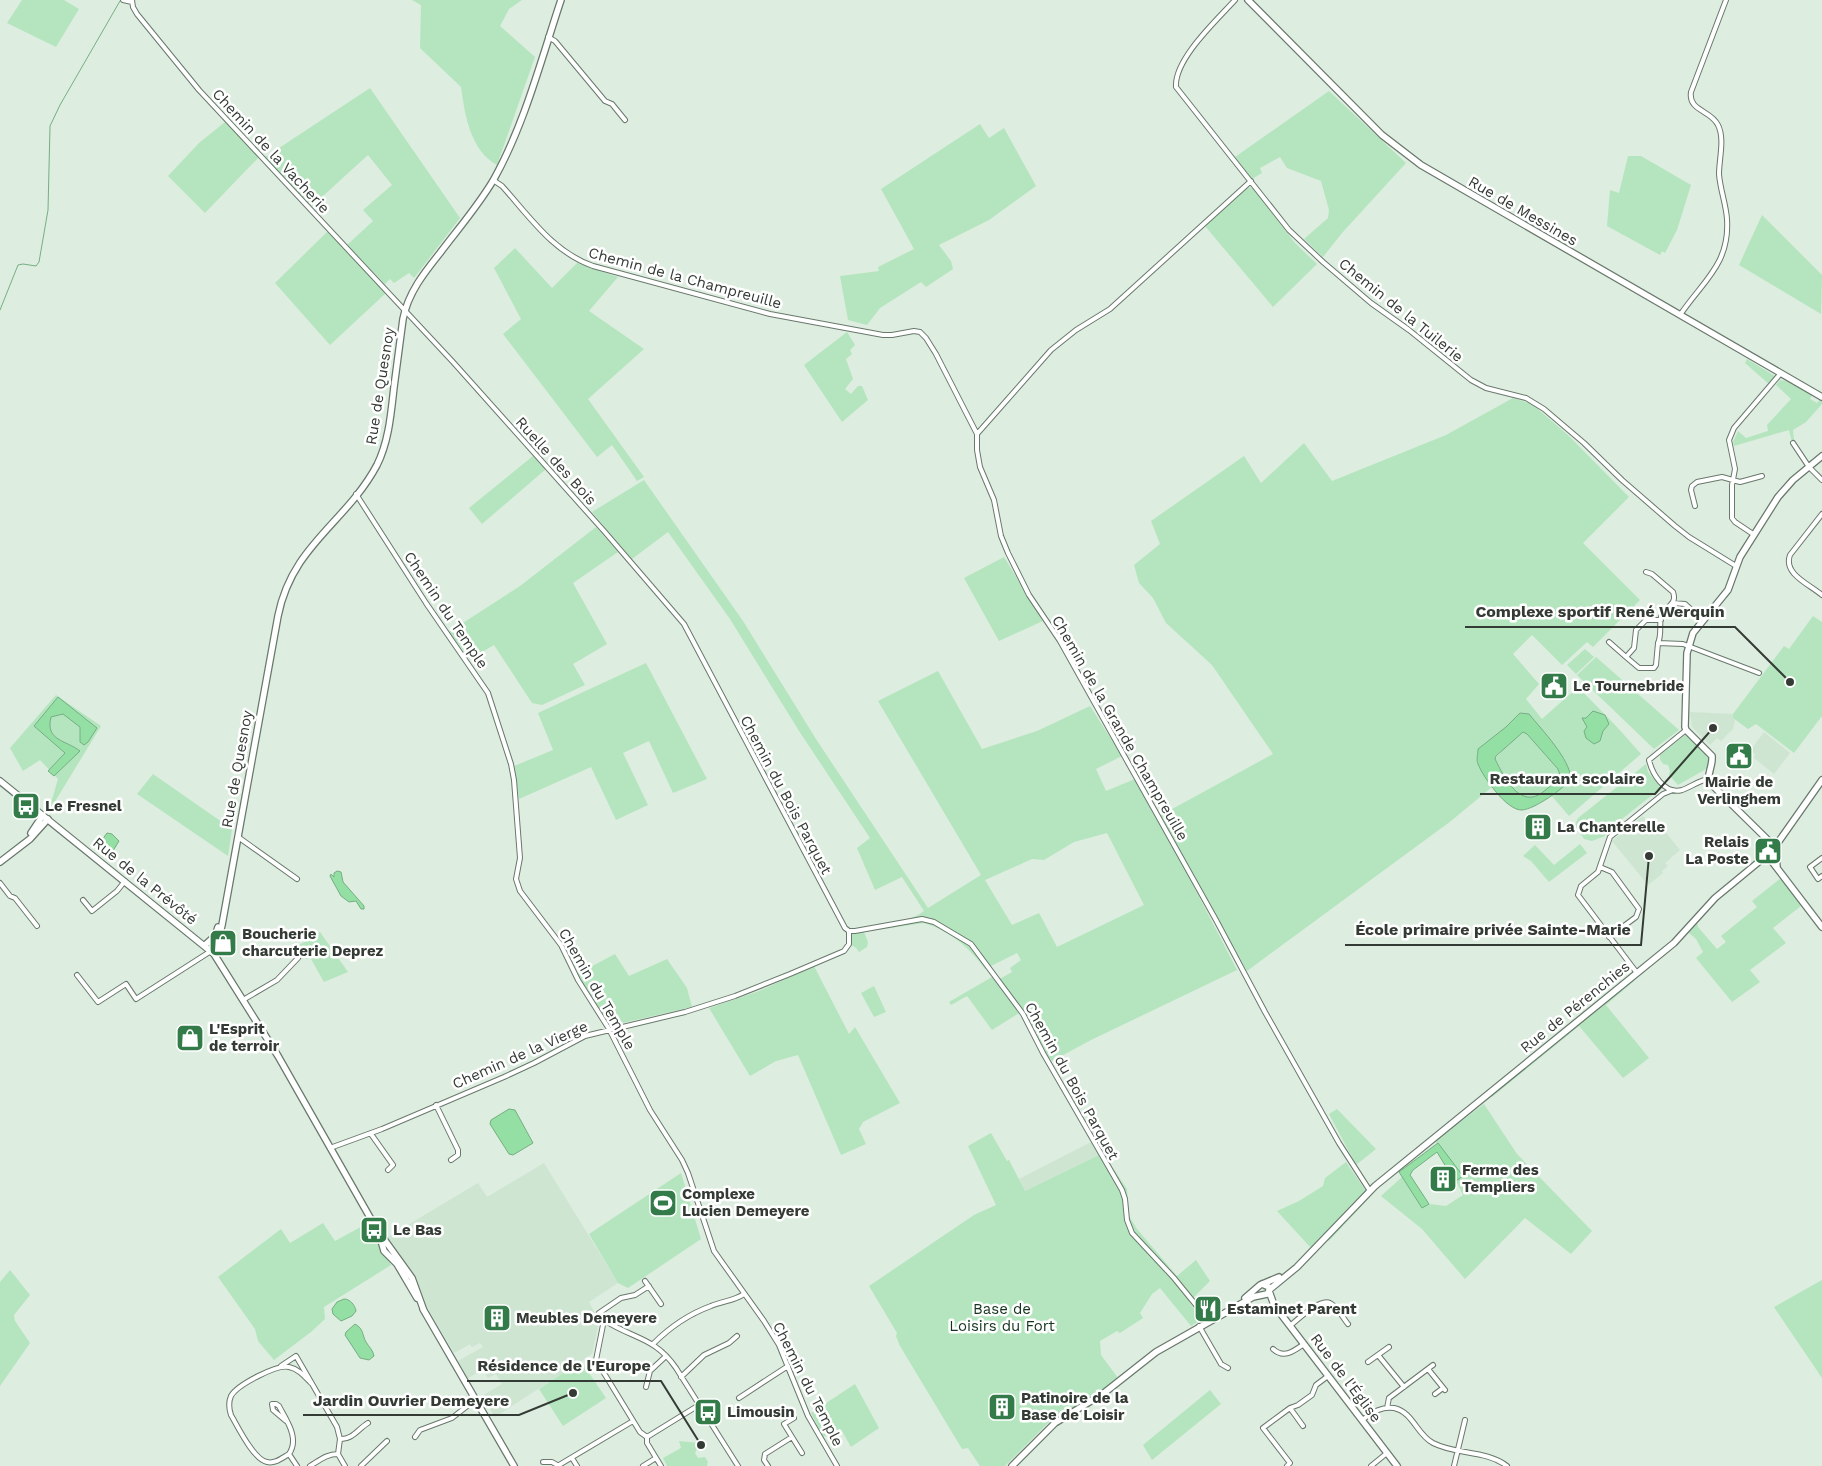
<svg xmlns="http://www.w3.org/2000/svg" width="1822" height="1466" font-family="'Work Sans',sans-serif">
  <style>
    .built { fill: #cee5d2 }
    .green { fill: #b5e5bf; fill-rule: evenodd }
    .water { fill: #93dfa4; stroke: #76ae83; fill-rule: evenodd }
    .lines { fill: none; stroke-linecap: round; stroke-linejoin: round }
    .stream { stroke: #76ae83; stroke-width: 1 }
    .street-casing { stroke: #69786c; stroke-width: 6 }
    .secondary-casing { stroke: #69786c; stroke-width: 8 }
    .street { stroke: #fff; stroke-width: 4 }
    .secondary { stroke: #fff; stroke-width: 5.5 }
    .labels { text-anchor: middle; stroke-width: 5; stroke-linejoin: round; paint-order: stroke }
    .street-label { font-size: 15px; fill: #343b35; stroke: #fff }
    .poi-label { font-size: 15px; font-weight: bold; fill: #343b35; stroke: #fff; text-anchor: start }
    .park-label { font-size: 15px; fill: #14341d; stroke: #fff }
    .leader { fill: none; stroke: #343b35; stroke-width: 2 }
    .callout-dot { fill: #343b35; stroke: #fff; stroke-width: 2 }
    .callout-label { font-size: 16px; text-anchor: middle; font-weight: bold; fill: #343b35; stroke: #fff; stroke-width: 5; stroke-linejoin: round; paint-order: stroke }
  </style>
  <rect width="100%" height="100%" fill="#ddeddf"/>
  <path class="built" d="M1690,712L1733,714V718L1735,720L1733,729L1721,741L1717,738L1710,745L1692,727Z
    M1764,732L1790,753L1774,774L1754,758L1755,754L1750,751Z
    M1643,816L1650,825L1655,822L1660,829L1662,828L1680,850L1665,863L1668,866L1662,871L1663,873L1648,885L1612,841Z
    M1095,1140L1103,1153L1025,1191L1019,1179Z
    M544,1163L618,1283L589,1302L599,1321L592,1354L495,1417L482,1396L502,1384L496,1374L488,1378L483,1370L468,1378L458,1361L483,1347L480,1343L472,1347L470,1344L454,1353L422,1299L417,1282L407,1265L393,1249L386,1238L478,1183L487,1197Z"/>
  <path class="green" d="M22,0H64L79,9L56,47L7,23Z
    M412,0H522L509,9L500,26L535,57L497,165C470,150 465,115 461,87L420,48L421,5Z
    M370,88L460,218L414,278L409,273L394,283L390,279L385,284L347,245L373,221L363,210L392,185L368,155L312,206L261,157L267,156Z
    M1329,91L1406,163L1342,233L1323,257L1304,239L1328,218L1329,210L1321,181L1287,168L1280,157L1260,168L1262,173L1252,179L1235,157Z
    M225,122L259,157L205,213L168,176L199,143Z
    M980,124L989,138L1004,128L1036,186L989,220L939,245L951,261L953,269L926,287L921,282L880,308L867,325L848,320L840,276L879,271L878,267L914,249L881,189Z
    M1628,156H1641L1691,185L1677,230L1665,253L1662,251L1660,255L1607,226L1610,190L1619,193Z
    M1247,187L1253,188L1295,243L1317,264L1273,307L1205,226Z
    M1762,215L1822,275L1821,314L1739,265Z
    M328,231L386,293L330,345L275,283Z
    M515,248L552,288L577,263L618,277L589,311L644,349L588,399L644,477L637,481L612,445L597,457L503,334L521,319L494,268Z
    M847,332L855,345L850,350L852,354L846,359L853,379L845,389L851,394L858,386H862L868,400L842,422L804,365Z
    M1747,359L1775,376V378L1770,385L1745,363Z
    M1780,380L1786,381L1812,395L1810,399L1817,403L1820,399L1822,401V404L1806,422L1793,430L1794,441L1792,442L1789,430L1734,446L1733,442L1738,431L1746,438L1768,431L1767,425L1791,399L1776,385Z
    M1513,398L1532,404L1568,435L1629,497L1583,543L1640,600L1593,647L1587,642L1562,665L1532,635L1513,654L1539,684L1526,699L1542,719L1578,687L1617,727L1641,754L1569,816L1551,795L1555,794L1566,763L1529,714L1520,713L1506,727L1478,749L1477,762L1492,787L1451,821L1247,971L1197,881L1192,883L1237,970L1091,1040L1052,1061L1048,1056L1042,1058L1033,1039L1038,1036L1024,1010L992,1030L967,996L951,1005L949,1002L992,977L996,981L1012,972L1010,968L1021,960L1017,953L985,969C970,948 949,930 924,923L864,932L868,942L867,947L859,952L856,948L850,944L852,930C874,926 907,924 924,911L902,877L875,890L857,848L870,838L799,731L730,619L668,532L632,559L592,512L644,480L743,621L816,739L928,908L981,875L878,701L938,671L982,749L1037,731L1090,706L1122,756L1096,769L1106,791L1135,779L1155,817L1163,814L1273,754L1212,665L1166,623L1153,598L1139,583L1134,565L1160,544L1151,521L1244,456L1261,483L1304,443L1332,481L1446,435ZM1107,833L1144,905L1057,947L1039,913L1012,925L985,880L1032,859L1044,860L1074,842Z
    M533,456L546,469L482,524L469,508Z
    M596,527L618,552L573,583L607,644L573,664L585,685L542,705L532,703L494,645L470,659L449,632L520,586Z
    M1004,557L1043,621L999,641L964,578Z
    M1813,616L1822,622V716L1794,753L1756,724L1748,729L1733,718V714L1784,646L1789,649Z
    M1585,649L1594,657L1576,674L1567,665Z
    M1596,657L1679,730L1654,749L1577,675Z
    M646,663L707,779L673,793L649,741L623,753L648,805L616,820L591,767L519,799L514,766L553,750L538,713Z
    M56,695L101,726L48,813L58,779L40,760L23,771L10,748Z
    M1523,732H1525L1558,769L1560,775C1556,782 1549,787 1543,792C1520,810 1504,777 1495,759L1510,742Z
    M1685,735H1687L1702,748L1710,762L1706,769L1678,785L1669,775L1670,771L1668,765L1663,764L1660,759V755Z
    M1646,764L1648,772L1661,788L1607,831L1605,836L1592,841L1584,839L1575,825L1578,818Z
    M153,774L232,829L228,856L137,794Z
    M1580,844L1587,853L1549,882L1531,861L1523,856L1535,845L1554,865Z
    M1781,878L1801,906L1773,928L1786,943L1750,970L1760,982L1732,1002L1696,958L1703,952L1696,939L1688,932L1697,923L1698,927L1717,949L1726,942L1721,936L1757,907L1752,901Z
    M320,932L348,972L324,982L311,959H300L290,951Z
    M615,954L629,976L667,959L687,988L692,1007L618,1024H609L577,974Z
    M814,966L849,1034L855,1027L900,1103L863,1122L859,1129L866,1144L841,1155L798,1055L776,1061L750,1076L709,1008L759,991Z
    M1629,975L1634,981L1606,1005L1649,1058L1623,1078L1579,1026L1492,1097L1486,1091Z
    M874,986L886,1012L874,1017L861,993Z
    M1484,1104L1517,1154L1592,1231L1571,1254L1525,1218L1465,1279L1422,1229L1381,1196L1402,1177L1422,1208L1429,1204L1446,1206L1463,1195L1456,1181L1463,1176L1435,1141Z
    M1337,1109L1376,1149L1356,1165L1329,1114Z
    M991,1133L1007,1161L1009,1160L1025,1191L1103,1153L1127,1189L1129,1216L1137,1229L1177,1276L1196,1260L1210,1281L1189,1302L1202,1319L1191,1326L1160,1288L1152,1294L1140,1313L1143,1318L1120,1333L1117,1331L1100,1341L1101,1355L1118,1378L1087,1401L1049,1422L1005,1466H980L968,1448L962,1449L900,1346L896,1336L897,1333L869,1286L974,1215L996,1205L968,1146Z
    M1346,1162L1370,1197L1329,1241L1323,1234L1311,1248L1277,1211L1299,1201L1323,1186L1325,1178Z
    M681,1173L701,1239L628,1288L618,1283L589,1234Z
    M323,1223L335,1241L368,1223L391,1265L324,1307L325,1319L311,1332L274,1360L258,1341L255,1329L218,1277L281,1229L290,1243Z
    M10,1270L30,1295L14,1315L15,1321L30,1343L0,1386V1282Z
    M1822,1280V1378L1774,1307Z
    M581,1361L606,1398L563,1426L539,1389Z
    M855,1384L879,1428L851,1447L842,1431H837L823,1437L811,1413Z
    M1210,1390L1221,1404L1152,1460L1143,1445Z
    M679,1441L699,1443L697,1444L698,1447L695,1453L698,1458L705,1457L708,1462L707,1466H667L663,1458L681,1448Z"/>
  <path class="water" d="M58,697L97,728L88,742L84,745L80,742V727L63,714L51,717C45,741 66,740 80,751L54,776L48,771L65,753L34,726Z
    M1593,711L1605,715L1609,724L1603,731L1600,741L1594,744L1586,738L1584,731L1587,727L1582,718H1586Z
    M1520,713L1529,714C1542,730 1570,759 1571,779C1563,789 1535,809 1522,810C1507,811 1483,777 1478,764C1476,760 1478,753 1478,749L1506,727ZM1523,732L1527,734L1558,769L1560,775C1556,782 1549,787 1543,792C1520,810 1504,777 1495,759L1496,756Z
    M107,833L112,834L119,841L111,854L105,856L97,849V847Z
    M337,871L341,872L343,882L364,906V909H361L356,901L349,902L341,896L330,876L331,874L334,877V873Z
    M509,1109L515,1110L533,1143L513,1155L509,1154L490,1124L491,1120Z
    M1438,1143L1463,1176L1453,1183L1447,1174L1449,1172L1437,1152L1413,1170L1410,1175L1429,1204L1422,1208L1399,1172Z
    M344,1299C350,1299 355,1305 356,1311L352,1316L341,1321L333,1314L332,1309L337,1302Z
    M355,1324C364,1329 362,1335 366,1342C369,1347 373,1350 374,1356L369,1360L360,1358L345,1335L346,1332Z"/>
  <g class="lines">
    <path class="stream" d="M0,310L18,265L23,264L36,266L39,262L48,210L50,126L60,105L120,1"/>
    <defs>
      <path id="street" d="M123,0L132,2
        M132,0L133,7L137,14L199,90L453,362L604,531L684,624L845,928L849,931H855L922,919L934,922L971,944L1023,1014L1043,1053L1122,1190L1125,1199L1127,1220L1132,1233L1174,1278L1209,1321
        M1235,0C1218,19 1174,59 1176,87L1289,230L1323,262L1371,303L1409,330L1471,380L1486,388L1526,398L1544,409L1584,443L1622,480L1675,526L1689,537L1736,566
        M548,37L555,41L605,101L612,104L625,120
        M493,180L502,186C530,217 553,252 593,266L770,314L883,335H892L914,331L920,332L926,338L936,354L977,434V450L980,467L994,500L1001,536L1008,553L1029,595L1060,641L1216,920L1265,1012L1339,1143L1370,1191
        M1680,315C1703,281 1730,264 1727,219C1726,204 1720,189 1719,174C1719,159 1725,139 1718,125C1711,110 1688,111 1691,92L1726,0
        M977,434L1051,350L1076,330L1110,309L1251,181
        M1793,443L1809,467L1822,480
        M356,494L426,603L488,693L511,764L514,780L520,858L516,879L520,891L561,945L578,980L609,1029L650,1110L682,1160L688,1173L714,1251L764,1321L779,1345L808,1416L837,1466
        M1695,506L1691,490L1692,486L1697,482L1722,477L1740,482L1762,476
        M1822,514L1790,555C1783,574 1809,584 1822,595
        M1753,534L1735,522L1732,518V485L1735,469L1729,440L1734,428L1781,373
        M1646,572L1652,574L1673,592C1678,605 1664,607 1661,617C1659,626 1662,634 1658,643L1683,644L1759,673
        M1673,603L1685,604L1696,614
        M1609,642L1626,657
        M1658,643L1656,665L1654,668H1639L1626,657L1634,648L1636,630L1646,620H1661
        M1686,730L1649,760C1652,773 1664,795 1682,790C1691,787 1698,781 1708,779
        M238,837L297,879
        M1822,858L1810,867L1818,879L1822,876
        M1600,867L1612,872L1639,909L1636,917L1609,937
        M0,883L10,896L15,898L37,926
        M83,900L92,911L117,891L125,881
        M1637,973L1578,895L1581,886L1598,872L1610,837L1663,794L1673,790
        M77,975L98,1002L126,984L136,999L211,951
        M243,1000L277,980L298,958
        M436,1105L458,1150V1155L451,1160
        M371,1134L393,1165L388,1170
        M330,1148L382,1129L504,1077L534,1063L585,1036L685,1012L735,996L790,974L844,951L849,944V931
        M645,1281L661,1304
        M649,1286L635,1295L621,1298L599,1313L604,1320L596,1360L640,1432L647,1437V1443L661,1466
        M604,1320C633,1339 655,1337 676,1368L738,1466
        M1199,1326L1221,1364L1228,1368
        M1290,1326C1298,1319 1320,1298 1330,1303C1337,1306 1343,1318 1348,1324
        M653,1344C670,1327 689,1314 711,1306C722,1301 734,1301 744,1294
        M1273,1349C1284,1359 1294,1351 1304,1344
        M1378,1355L1404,1387
        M1368,1362L1389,1347
        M281,1366L296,1356L337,1427L340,1439
        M1428,1369L1445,1390
        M681,1377L704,1355L729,1343L737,1336
        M646,1387L650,1371L666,1356
        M1435,1394L1443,1388
        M739,1398L788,1366
        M1290,1408L1303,1426
        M1387,1408L1389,1398L1433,1365
        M794,1418L784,1424L802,1453
        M1362,1420C1372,1413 1381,1406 1394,1408C1413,1412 1417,1435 1433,1443C1456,1455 1486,1450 1507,1466
        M286,1421L273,1410L272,1404H276L279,1406C286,1420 300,1438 289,1454L297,1466
        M415,1437L420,1430L452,1418L475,1400
        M647,1437L699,1405
        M289,1454C282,1458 275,1464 267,1462C254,1460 238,1427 231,1415C229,1409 228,1403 231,1396C237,1385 277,1364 289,1367C299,1369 305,1377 311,1383
        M338,1454L340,1439C352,1440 358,1429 368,1423
        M572,1458L577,1466
        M543,1462H552L559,1466
        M559,1465L633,1421
        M310,1466C320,1460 327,1454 338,1454L345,1466
        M361,1466L387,1441
        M643,1466L656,1458
        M768,1466L764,1460L765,1454L792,1437
        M1287,1466L1290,1463L1263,1428L1290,1408L1298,1405L1312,1395L1316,1385L1328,1376
        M1371,1466L1387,1453
        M1454,1466L1465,1420"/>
      <path id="secondary" d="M1248,0L1382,135L1421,165L1822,397
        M0,781L214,954L278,1056L376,1228L412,1278L424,1311
        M31,833L43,815
        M1775,847L1709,782C1707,773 1713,766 1712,756L1686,730L1685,727L1687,653L1693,633L1728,590L1740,557L1778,497L1793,480L1822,456
        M1775,847L1777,867
        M1767,855L1822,927
        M0,862L30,839L48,819
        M205,945L215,936L218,927
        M211,951L218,940L222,925L278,616C292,545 346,523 377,465C389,441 391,413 394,387C397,364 400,341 403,319C408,293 424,273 440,253C458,229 479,205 494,179C525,123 541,60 561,0
        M380,1237L384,1251L397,1264L417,1298
        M1269,1290L1297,1267L1375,1186L1674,943L1715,898L1772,851L1822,780
        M1269,1291L1274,1305L1397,1466
        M1245,1298L1260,1285L1279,1277
        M423,1309L514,1466
        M1012,1466L1055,1423L1104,1393L1156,1352L1253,1297L1267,1294L1269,1291V1287L1262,1284"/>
    </defs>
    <use href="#street" class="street-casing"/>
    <use href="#secondary" class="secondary-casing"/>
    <use href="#street" class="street"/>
    <use href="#secondary" class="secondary"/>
  </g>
  <defs>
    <symbol id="civic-square" viewBox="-11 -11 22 22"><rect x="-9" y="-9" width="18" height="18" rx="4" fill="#337b48" stroke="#fff"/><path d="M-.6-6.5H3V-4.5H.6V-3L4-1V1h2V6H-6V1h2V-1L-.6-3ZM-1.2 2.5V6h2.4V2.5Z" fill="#fff"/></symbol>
    <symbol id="bus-square" viewBox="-11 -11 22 22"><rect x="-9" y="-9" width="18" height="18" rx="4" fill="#337b48" stroke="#fff"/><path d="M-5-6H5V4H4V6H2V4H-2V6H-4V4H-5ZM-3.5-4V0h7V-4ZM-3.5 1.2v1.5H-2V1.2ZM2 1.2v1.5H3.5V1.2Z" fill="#fff"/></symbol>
    <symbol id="building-square" viewBox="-11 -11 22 22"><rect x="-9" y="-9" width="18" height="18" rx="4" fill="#337b48" stroke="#fff"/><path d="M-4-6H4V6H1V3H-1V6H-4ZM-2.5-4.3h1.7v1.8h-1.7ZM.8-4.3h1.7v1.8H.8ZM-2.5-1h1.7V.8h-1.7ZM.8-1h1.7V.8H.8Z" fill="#fff"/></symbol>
    <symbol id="shop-square" viewBox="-11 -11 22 22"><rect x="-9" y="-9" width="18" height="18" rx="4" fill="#337b48" stroke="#fff"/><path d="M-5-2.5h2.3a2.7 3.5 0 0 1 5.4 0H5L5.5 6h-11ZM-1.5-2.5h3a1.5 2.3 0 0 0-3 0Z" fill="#fff"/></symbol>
    <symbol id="stadium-square" viewBox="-11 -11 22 22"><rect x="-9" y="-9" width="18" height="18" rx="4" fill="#337b48" stroke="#fff"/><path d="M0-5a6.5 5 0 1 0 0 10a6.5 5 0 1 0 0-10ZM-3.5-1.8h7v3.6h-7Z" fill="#fff"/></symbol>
    <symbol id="restaurant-square" viewBox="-11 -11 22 22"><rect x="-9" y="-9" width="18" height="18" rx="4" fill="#337b48" stroke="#fff"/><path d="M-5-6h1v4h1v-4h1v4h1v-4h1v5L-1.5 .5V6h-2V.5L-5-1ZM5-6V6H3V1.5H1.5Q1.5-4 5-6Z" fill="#fff"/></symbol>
  </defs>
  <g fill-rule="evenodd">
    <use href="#civic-square" x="1538" y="670" width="32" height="32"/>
    <use href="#civic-square" x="1723" y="740" width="32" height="32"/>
    <use href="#bus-square" x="10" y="790" width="32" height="32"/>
    <use href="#building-square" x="1522" y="811" width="32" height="32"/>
    <use href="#civic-square" x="1752" y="835" width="32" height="32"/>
    <use href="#shop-square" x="207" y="927" width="32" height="32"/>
    <use href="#shop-square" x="174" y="1022" width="32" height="32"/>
    <use href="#building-square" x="1427" y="1163" width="32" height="32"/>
    <use href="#stadium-square" x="647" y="1187" width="32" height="32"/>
    <use href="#bus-square" x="358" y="1214" width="32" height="32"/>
    <use href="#restaurant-square" x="1192" y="1293" width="32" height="32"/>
    <use href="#building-square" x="481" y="1302" width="32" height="32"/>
    <use href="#building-square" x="986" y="1391" width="32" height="32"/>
    <use href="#bus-square" x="692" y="1396" width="32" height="32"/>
  </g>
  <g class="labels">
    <g class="street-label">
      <text transform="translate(271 151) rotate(47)" y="5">Chemin de la Vacherie</text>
      <text transform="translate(1523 211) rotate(30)" y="5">Rue de Messines</text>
      <text transform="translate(685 278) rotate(15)" y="5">Chemin de la Champreuille</text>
      <text transform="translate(1401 310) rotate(39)" y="5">Chemin de la Tuilerie</text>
      <text transform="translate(380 386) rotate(-81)" y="5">Rue de Quesnoy</text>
      <text transform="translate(556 461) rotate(48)" y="5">Ruelle des Bois</text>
      <text transform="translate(446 610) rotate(56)" y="5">Chemin du Temple</text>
      <text transform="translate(1120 728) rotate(60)" y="5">Chemin de la Grande Champreuille</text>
      <text transform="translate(237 769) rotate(-80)" y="5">Rue de Quesnoy</text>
      <text transform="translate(786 795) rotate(62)" y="5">Chemin du Bois Parquet</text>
      <text transform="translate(145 881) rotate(39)" y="5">Rue de la Prévôté</text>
      <text transform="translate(597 989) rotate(60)" y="5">Chemin du Temple</text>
      <text transform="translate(1575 1007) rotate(-39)" y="5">Rue de Pérenchies</text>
      <text transform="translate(520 1055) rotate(-24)" y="5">Chemin de la Vierge</text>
      <text transform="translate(1072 1081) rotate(61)" y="5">Chemin du Bois Parquet</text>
      <text transform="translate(1346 1378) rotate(53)" y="5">Rue de l'Église</text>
      <text transform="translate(808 1384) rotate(63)" y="5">Chemin du Temple</text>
    </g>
    <g class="poi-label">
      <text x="1573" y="691">Le Tournebride</text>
      <text x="1739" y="787" text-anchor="middle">Mairie de<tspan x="1739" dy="17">Verlinghem</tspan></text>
      <text x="45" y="811">Le Fresnel</text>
      <text x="1557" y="832">La Chanterelle</text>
      <text x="1749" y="847" text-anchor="end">Relais<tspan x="1749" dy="17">La Poste</tspan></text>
      <text x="242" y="939">Boucherie<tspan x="242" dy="17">charcuterie Deprez</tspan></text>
      <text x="209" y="1034">L'Esprit<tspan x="209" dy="17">de terroir</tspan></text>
      <text x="1462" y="1175">Ferme des<tspan x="1462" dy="17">Templiers</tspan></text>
      <text x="682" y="1199">Complexe<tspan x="682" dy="17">Lucien Demeyere</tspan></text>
      <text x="393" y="1235">Le Bas</text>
      <text x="1227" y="1314">Estaminet Parent</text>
      <text x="516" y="1323">Meubles Demeyere</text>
      <text x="1021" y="1403">Patinoire de la<tspan x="1021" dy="17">Base de Loisir</tspan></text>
      <text x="727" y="1417">Limousin</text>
    </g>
    <g class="park-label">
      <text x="1002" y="1314">Base de<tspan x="1002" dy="17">Loisirs du Fort</tspan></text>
    </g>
  </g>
  <path class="leader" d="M1790 682L1735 627H1465M1713 728L1655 794H1480M1649 856L1641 945H1345M701 1445L661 1381H467M573 1393L519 1415H303"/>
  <g class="callout-dot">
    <circle cx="1790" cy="682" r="5"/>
    <circle cx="1713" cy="728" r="5"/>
    <circle cx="1649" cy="856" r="5"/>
    <circle cx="701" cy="1445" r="5"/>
    <circle cx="573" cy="1393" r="5"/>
  </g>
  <g class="callout-label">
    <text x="1600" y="617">Complexe sportif René Werquin</text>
    <text x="1567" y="784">Restaurant scolaire</text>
    <text x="1493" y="935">École primaire privée Sainte-Marie</text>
    <text x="564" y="1371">Résidence de l'Europe</text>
    <text x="411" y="1406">Jardin Ouvrier Demeyere</text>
  </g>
</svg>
